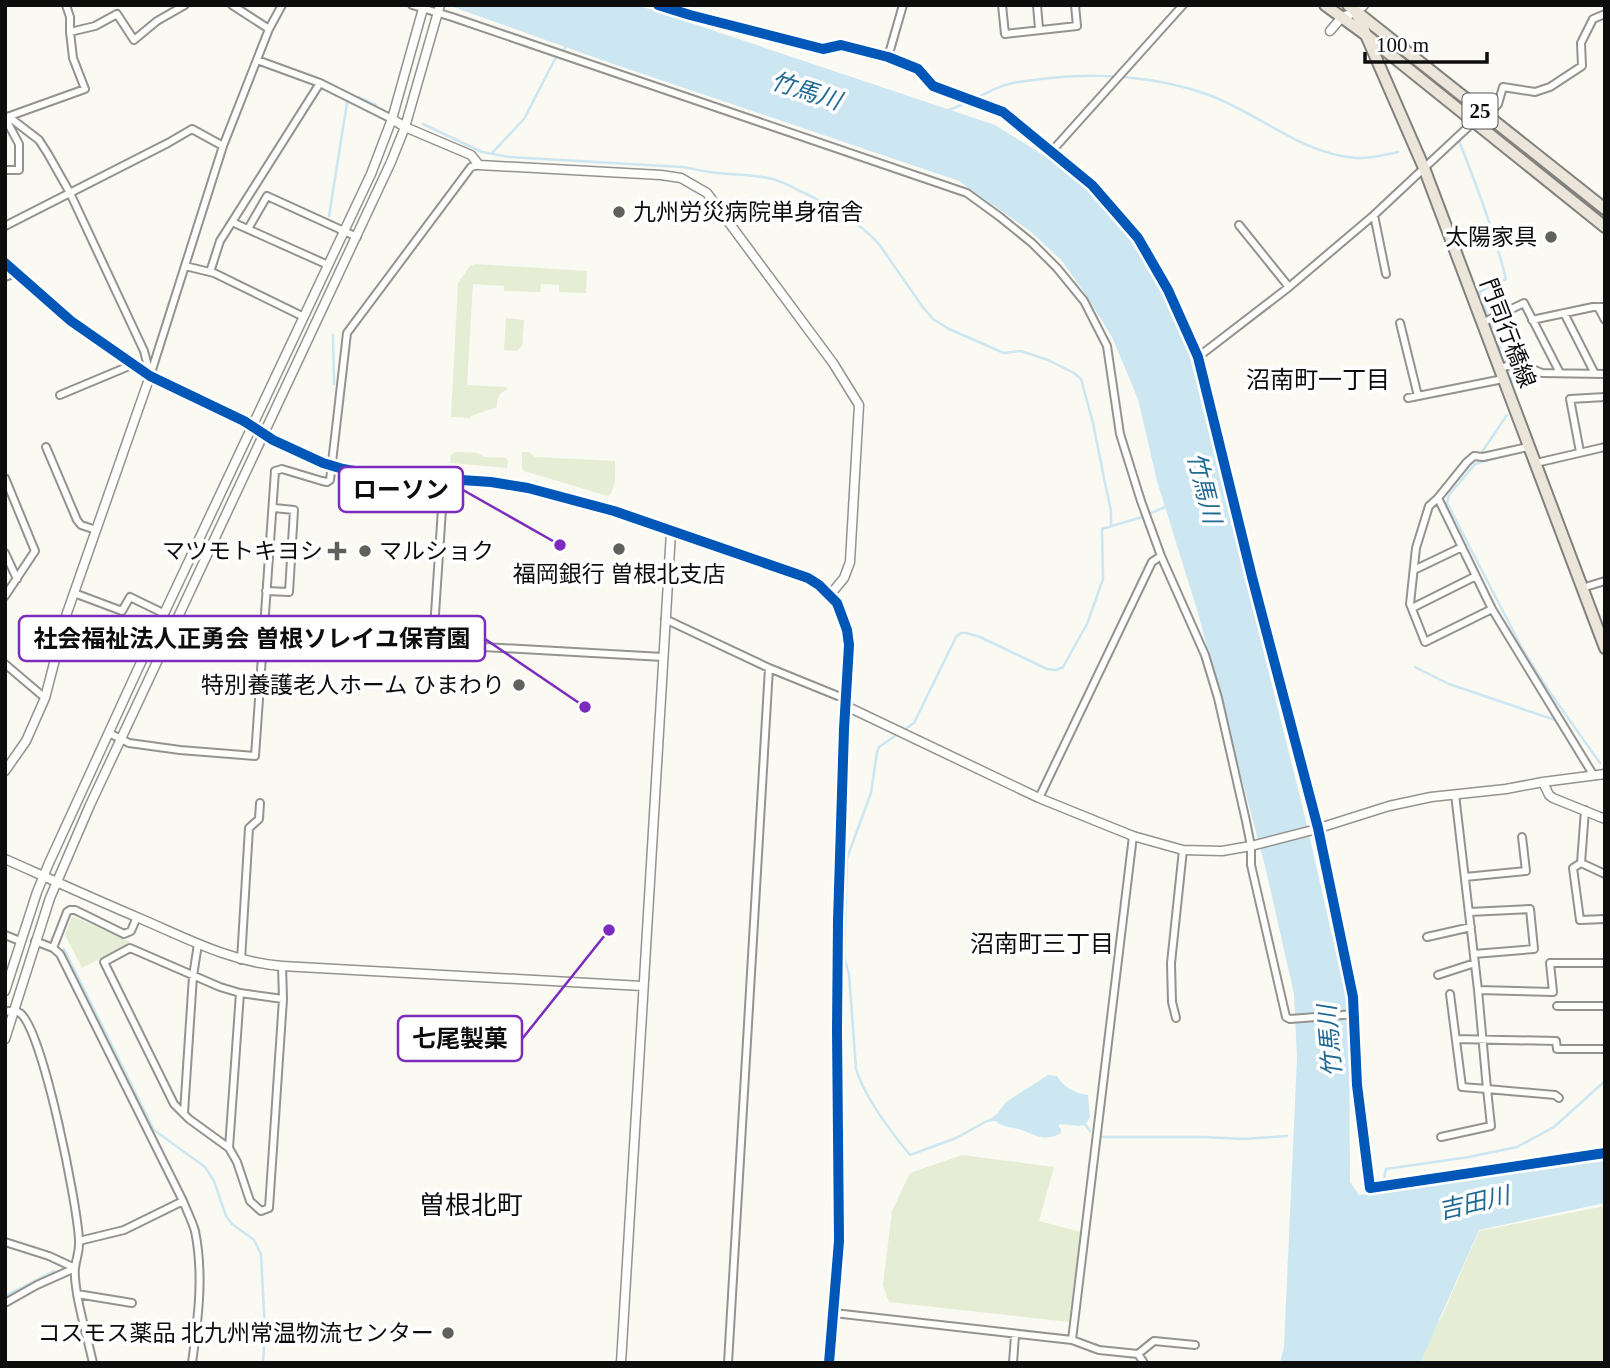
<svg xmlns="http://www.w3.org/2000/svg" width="1610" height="1368" font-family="'Times New Roman','Noto Sans JP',serif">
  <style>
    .green { fill: #e5eed4 }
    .water { fill: #cce7f1 }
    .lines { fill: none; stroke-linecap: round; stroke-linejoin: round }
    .stream { stroke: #cce7f1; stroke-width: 2.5 }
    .minor-casing { stroke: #949390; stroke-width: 10 }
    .tertiary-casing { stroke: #949390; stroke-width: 11 }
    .primary-casing { stroke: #81817d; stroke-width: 14 }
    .minor { stroke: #fefefd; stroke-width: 6 }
    .tertiary { stroke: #fefefd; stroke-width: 8 }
    .primary { stroke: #ebe5da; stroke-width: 10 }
    .cycleway-casing { stroke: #fff; stroke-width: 15 }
    .cycleway { stroke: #0057b8; stroke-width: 10 }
    .poi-dot { fill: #60605d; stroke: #fff; stroke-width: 2.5 }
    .labels { text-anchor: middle; stroke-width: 7; stroke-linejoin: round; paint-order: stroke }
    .shield { fill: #fff; stroke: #565656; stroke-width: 2 }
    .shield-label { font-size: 21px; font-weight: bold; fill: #0d0d0d }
    .poi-label { font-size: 23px; fill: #0d0d0d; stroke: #fff; text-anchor: end }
    .street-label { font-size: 23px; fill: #0d0d0d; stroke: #fff }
    .water-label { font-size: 24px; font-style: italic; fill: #216a94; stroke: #fff }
    .neighbourhood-label { font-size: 24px; fill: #0d0d0d; stroke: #fff }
    .quarter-label { font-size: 26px; fill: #0d0d0d; stroke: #fff }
    .leader { fill: none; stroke: #7b2cbf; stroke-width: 2.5 }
    .callout-dot { fill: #7b2cbf; stroke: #fff; stroke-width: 2.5 }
    .callout { fill: #fff; stroke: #7b2cbf; stroke-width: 2.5 }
    .callout-label { font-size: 24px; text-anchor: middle; font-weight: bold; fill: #0d0d0d }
  </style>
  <rect width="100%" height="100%" fill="#faf9f2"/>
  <path class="green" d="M475,264L587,271L586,293L559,292V285L541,284L540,292L504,291V286L473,284L467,385L506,387L508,390C500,391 496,399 497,407L471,416V418L451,417L458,283L470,266Z
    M506,318L524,320L522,346L517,351L504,350Z
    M455,452L478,453L484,457L506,458L508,461L507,468L450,463L451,455Z
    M522,452H529L535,457L615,461C615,473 617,488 608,496L524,471L522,468Z
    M72,916L130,942L129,944L82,968L65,935Z
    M962,1155L1054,1167L1039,1221L1081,1232L1069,1322L889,1302L883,1285L892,1211L910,1173Z
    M1605,1206V1363L1417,1362L1443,1314L1479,1231Z"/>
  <path class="water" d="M448,5H637L995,125L1048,158L1092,192L1134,242L1158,282L1183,330L1304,813L1349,1010L1350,1182L1359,1195L1605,1161V1203L1479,1230L1420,1363H1280L1284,1347L1297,1058L1294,994L1266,870L1198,613L1157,481L1138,399L1112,337L1086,295L1062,261L1030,231L959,181L599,59Z
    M1048,1075L1057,1076C1064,1088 1075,1093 1088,1095L1090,1117L1085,1125L1079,1126L1060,1124L1058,1126L1061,1129V1133C1046,1142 1037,1136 1022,1130C1017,1128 1011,1128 1005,1126C998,1124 996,1120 989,1120L998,1113L1006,1102Z"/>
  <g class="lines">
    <path class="stream" d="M980,96C989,92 999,86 1009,84C1019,81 1031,81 1041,79C1095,72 1157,76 1209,95C1258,113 1302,154 1356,158C1370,159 1384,155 1398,152
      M947,111L963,104
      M423,124L482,152L509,157L682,167C692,168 700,171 709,172C729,175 749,174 768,178C779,180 789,185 798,190C828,204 857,220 879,244L922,306L933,319L949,329L1004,353L1021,351L1048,360L1074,373L1081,379L1093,423L1104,478L1111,511V526
      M1459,141C1477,186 1494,231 1506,279L1479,292L1513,383
      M492,153L524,119L555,59L568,45
      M329,216L347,103L358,97L376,105
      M333,335L334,384
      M1482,452L1507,415
      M1503,456L1475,464L1449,495L1447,503L1523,650L1549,691L1600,763
      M1415,667L1449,684L1558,721
      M64,949L154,1130L205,1167L214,1181L226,1216L232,1224L254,1240L261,1254L265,1331L263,1363
      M996,1119L987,1121L956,1138L910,1155C891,1132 865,1098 856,1069L849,974L844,958L847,858L871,793L877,752L879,747L914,723L956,637L961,633H966L980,637L1047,669L1056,670L1063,667L1087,624L1103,579L1102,529L1139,518L1165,507
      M1084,1123L1090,1131
      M1100,1137H1203L1244,1139L1287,1136
      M1383,1184L1386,1169L1469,1157L1517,1147L1554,1127L1605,1081
      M5,1296L54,1271"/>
    <defs>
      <path id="minor" d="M66,5L70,17V32L95,26L117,14L134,40L157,21L185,5
        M232,5L269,29
        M412,5L452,17L967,193L1000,217L1032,243L1057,268L1084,301L1107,346L1120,434L1141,501L1161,556L1205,655L1218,698L1246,821L1251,846V865L1286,1017L1290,1019L1355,1014
        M658,5L690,15L823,49L841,45L888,57L918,69L933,86L1003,112L1092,185L1138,238L1168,290L1198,357L1252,577L1318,828L1353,997L1357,1085L1370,1188L1605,1153
        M1002,5L1005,34L1077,26L1075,5
        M1037,5L1039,29
        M888,57L903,5
        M257,60L320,83L392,119
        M1487,116L1498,104L1503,87L1535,92L1550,87L1582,66L1581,43L1593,19L1605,14
        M7,117L85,89L73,58L70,32
        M5,118L13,120L39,140L48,154L70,193L144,351L150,374
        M5,118L19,144V170H5
        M1051,152L1183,5
        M1374,215L1386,274
        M232,222L328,265
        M1239,225L1289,287
        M5,226L168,143L192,129L223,146
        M248,229L267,196L357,237
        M185,266L214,273L304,317
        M210,272L220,241L320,83
        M5,277L15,273
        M1598,307L1605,320
        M1564,313L1595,374
        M1532,320L1593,307H1605
        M1400,323L1418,396
        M1482,323L1524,303L1560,373
        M1198,357L1289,287L1374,215L1483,113
        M1499,368L1512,365L1528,367L1542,373L1605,374
        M150,376L223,146L269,29L282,5
        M60,395L134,364
        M1408,398L1503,379
        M46,447L77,520L81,525L96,530
        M1528,447L1483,457L1474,456L1467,462L1438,498L1492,609L1594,776
        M1580,452L1570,399L1605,397
        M1536,463L1605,447
        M5,478L35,551L5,596
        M1438,498L1429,506L1416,548L1410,604L1425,642L1492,609
        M5,553L17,579
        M1414,570L1462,547
        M1582,588L1605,581
        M266,591L289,592L294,510L274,508
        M74,593L122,611L130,597L165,614
        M1412,608L1476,576
        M665,619L769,668L838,696L846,698
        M323,638L663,657
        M433,644L444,479
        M5,664L45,698
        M109,733L129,743L180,750L255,756L275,471L282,469L322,481L327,482L330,480L347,333L471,167L479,165
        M1039,798L1152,562L1161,556
        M1581,863L1573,868L1580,920L1605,919
        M1581,863L1585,810
        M1581,863L1605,874
        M1465,877L1526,871L1522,837
        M1469,912L1530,909L1534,949L1474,954
        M5,935L20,941
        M1427,937L1471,927
        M35,941L53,948L60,954L183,1201C187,1211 192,1221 195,1231C204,1275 198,1319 192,1363
        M53,948L67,912L70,910H75L124,934L131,931L137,917
        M241,960L249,828L259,819L260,803
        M282,966L283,999L269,1208L261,1211L250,1201L237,1162L229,1148L189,1119L174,1104L104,962L130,948L220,987L240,993L283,999
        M1438,975L1475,963
        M1478,990L1553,992L1550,963H1605
        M1450,994L1462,1087L1487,1089L1478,990L1455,794
        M1557,1006H1605
        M5,1012C11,1010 15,1010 20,1013C43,1030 78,1207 79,1241C80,1251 76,1258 75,1268C74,1276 76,1286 77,1294C81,1317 88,1340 93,1363
        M1176,1018L1172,1002L1171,963L1183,850
        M1456,1039L1556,1041L1557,1049H1605
        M184,1113L193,976L198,944
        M1441,1137L1491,1126L1487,1089L1555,1095L1559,1098
        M229,1148L240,993
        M79,1241L124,1230L183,1201
        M5,1242L49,1256L75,1268
        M77,1294L132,1303
        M5,1303L37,1285L75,1268
        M834,1313L1072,1340L1099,1350L1138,1354L1144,1363
        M1072,1340L1133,836
        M1138,1354L1154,1341L1195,1345
        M728,1363L769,668
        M1013,1363L1015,1335"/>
      <path id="tertiary" d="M1330,31L1342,17L1356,12L1364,5
        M392,119L405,127L471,155L479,165L661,175L681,178L707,193L833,363L859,405L850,562L844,578L830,595
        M5,263L71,321L150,376L244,421L273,440L323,463L343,469L372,474L491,482L528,488L614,511L808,578L819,585L837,603L847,630L849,645L844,729L838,921L837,1030L839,1241L829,1363
        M846,706L1039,798L1133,836L1183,850L1222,851L1251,846L1313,830L1389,806L1431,797L1506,789L1543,782L1605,774
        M5,771L26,741L45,698L67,613L150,376
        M1543,782L1549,795L1553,798L1605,819
        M5,859C50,879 94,899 139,918C186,938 230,962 282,966L642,986
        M5,991L37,892L49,863L137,671L371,174L392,119L424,5
        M5,1039L50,898L90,805L391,162L405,127L440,5
        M621,1363L671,532"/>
      <path id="primary" d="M1325,5L1366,35L1605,227
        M1348,5L1605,209
        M1356,12L1424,168L1605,648"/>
    </defs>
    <use href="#minor" class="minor-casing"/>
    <use href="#tertiary" class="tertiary-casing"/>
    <use href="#primary" class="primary-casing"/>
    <use href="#minor" class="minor"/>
    <use href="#tertiary" class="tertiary"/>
    <use href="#primary" class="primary"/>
    <defs>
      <path id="cycleway" d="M658,5L690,15L823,49L841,45L888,57L918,69L933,86L1003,112L1092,185L1138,238L1168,290L1198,357L1252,577L1318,828L1353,997L1357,1085L1370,1188L1605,1153
        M5,263L71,321L150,376L244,421L273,440L323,463L343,469L372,474L491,482L528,488L614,511L808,578L819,585L837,603L847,630L849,645L844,729L838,921L837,1030L839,1241L829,1363"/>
    </defs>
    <use href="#cycleway" class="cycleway-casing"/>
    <use href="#cycleway" class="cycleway"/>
  </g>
  <g class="poi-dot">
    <circle cx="619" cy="212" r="7"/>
    <circle cx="1551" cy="237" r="7"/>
    <circle cx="619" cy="549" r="7"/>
    <path d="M333.5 540.5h7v7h7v7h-7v7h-7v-7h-7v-7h7z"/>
    <circle cx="365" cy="551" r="7"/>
    <circle cx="519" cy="685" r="7"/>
    <circle cx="448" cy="1333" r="7"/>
  </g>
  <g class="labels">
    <rect class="shield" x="1462.5" y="93.5" width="35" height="35" rx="5"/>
    <g class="shield-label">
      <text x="1480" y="118">25</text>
    </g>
    <g class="poi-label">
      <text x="633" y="220" text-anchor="start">九州労災病院単身宿舎</text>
      <text x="1537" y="245">太陽家具</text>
      <text x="323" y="559">マツモトキヨシ</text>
      <text x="379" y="559" text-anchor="start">マルショク</text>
      <text x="619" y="582" text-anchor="middle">福岡銀行 曽根北支店</text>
      <text x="505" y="693">特別養護老人ホーム ひまわり</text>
      <text x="434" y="1341">コスモス薬品 北九州常温物流センター</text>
    </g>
    <g class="street-label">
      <text transform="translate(1508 333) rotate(69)" y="8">門司行橋線</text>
    </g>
    <g class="water-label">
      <text transform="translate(806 91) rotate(18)" y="8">竹馬川</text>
      <text transform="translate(1204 488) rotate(76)" y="8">竹馬川</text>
      <text transform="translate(1330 1041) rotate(-95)" y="8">竹馬川</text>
      <text transform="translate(1474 1203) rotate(-13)" y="8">吉田川</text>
    </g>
    <g class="neighbourhood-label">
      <text x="1318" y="388">沼南町一丁目</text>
      <text x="1042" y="952">沼南町三丁目</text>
    </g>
    <g class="quarter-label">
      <text x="471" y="1214">曽根北町</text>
    </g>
  </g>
  <path class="leader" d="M560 545L463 490M585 707L485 639M609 930L522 1039"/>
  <g class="callout-dot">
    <circle cx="560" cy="545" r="7"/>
    <circle cx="585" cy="707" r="7"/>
    <circle cx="609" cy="930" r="7"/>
  </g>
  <g class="callout">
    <rect x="339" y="467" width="124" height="45" rx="7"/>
    <rect x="19" y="616" width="466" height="45" rx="7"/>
    <rect x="398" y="1016" width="124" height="45" rx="7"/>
  </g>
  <g class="callout-label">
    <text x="401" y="498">ローソン</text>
    <text x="252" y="647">社会福祉法人正勇会 曽根ソレイユ保育園</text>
    <text x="460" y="1047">七尾製菓</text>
  </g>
  <rect width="1610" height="1368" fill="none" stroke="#0d0d0d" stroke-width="14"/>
  <path d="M1365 52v10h122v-10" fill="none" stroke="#0d0d0d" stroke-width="3.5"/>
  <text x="1376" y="52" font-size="21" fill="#0d0d0d" stroke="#ffffff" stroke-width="5" paint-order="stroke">100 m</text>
</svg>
